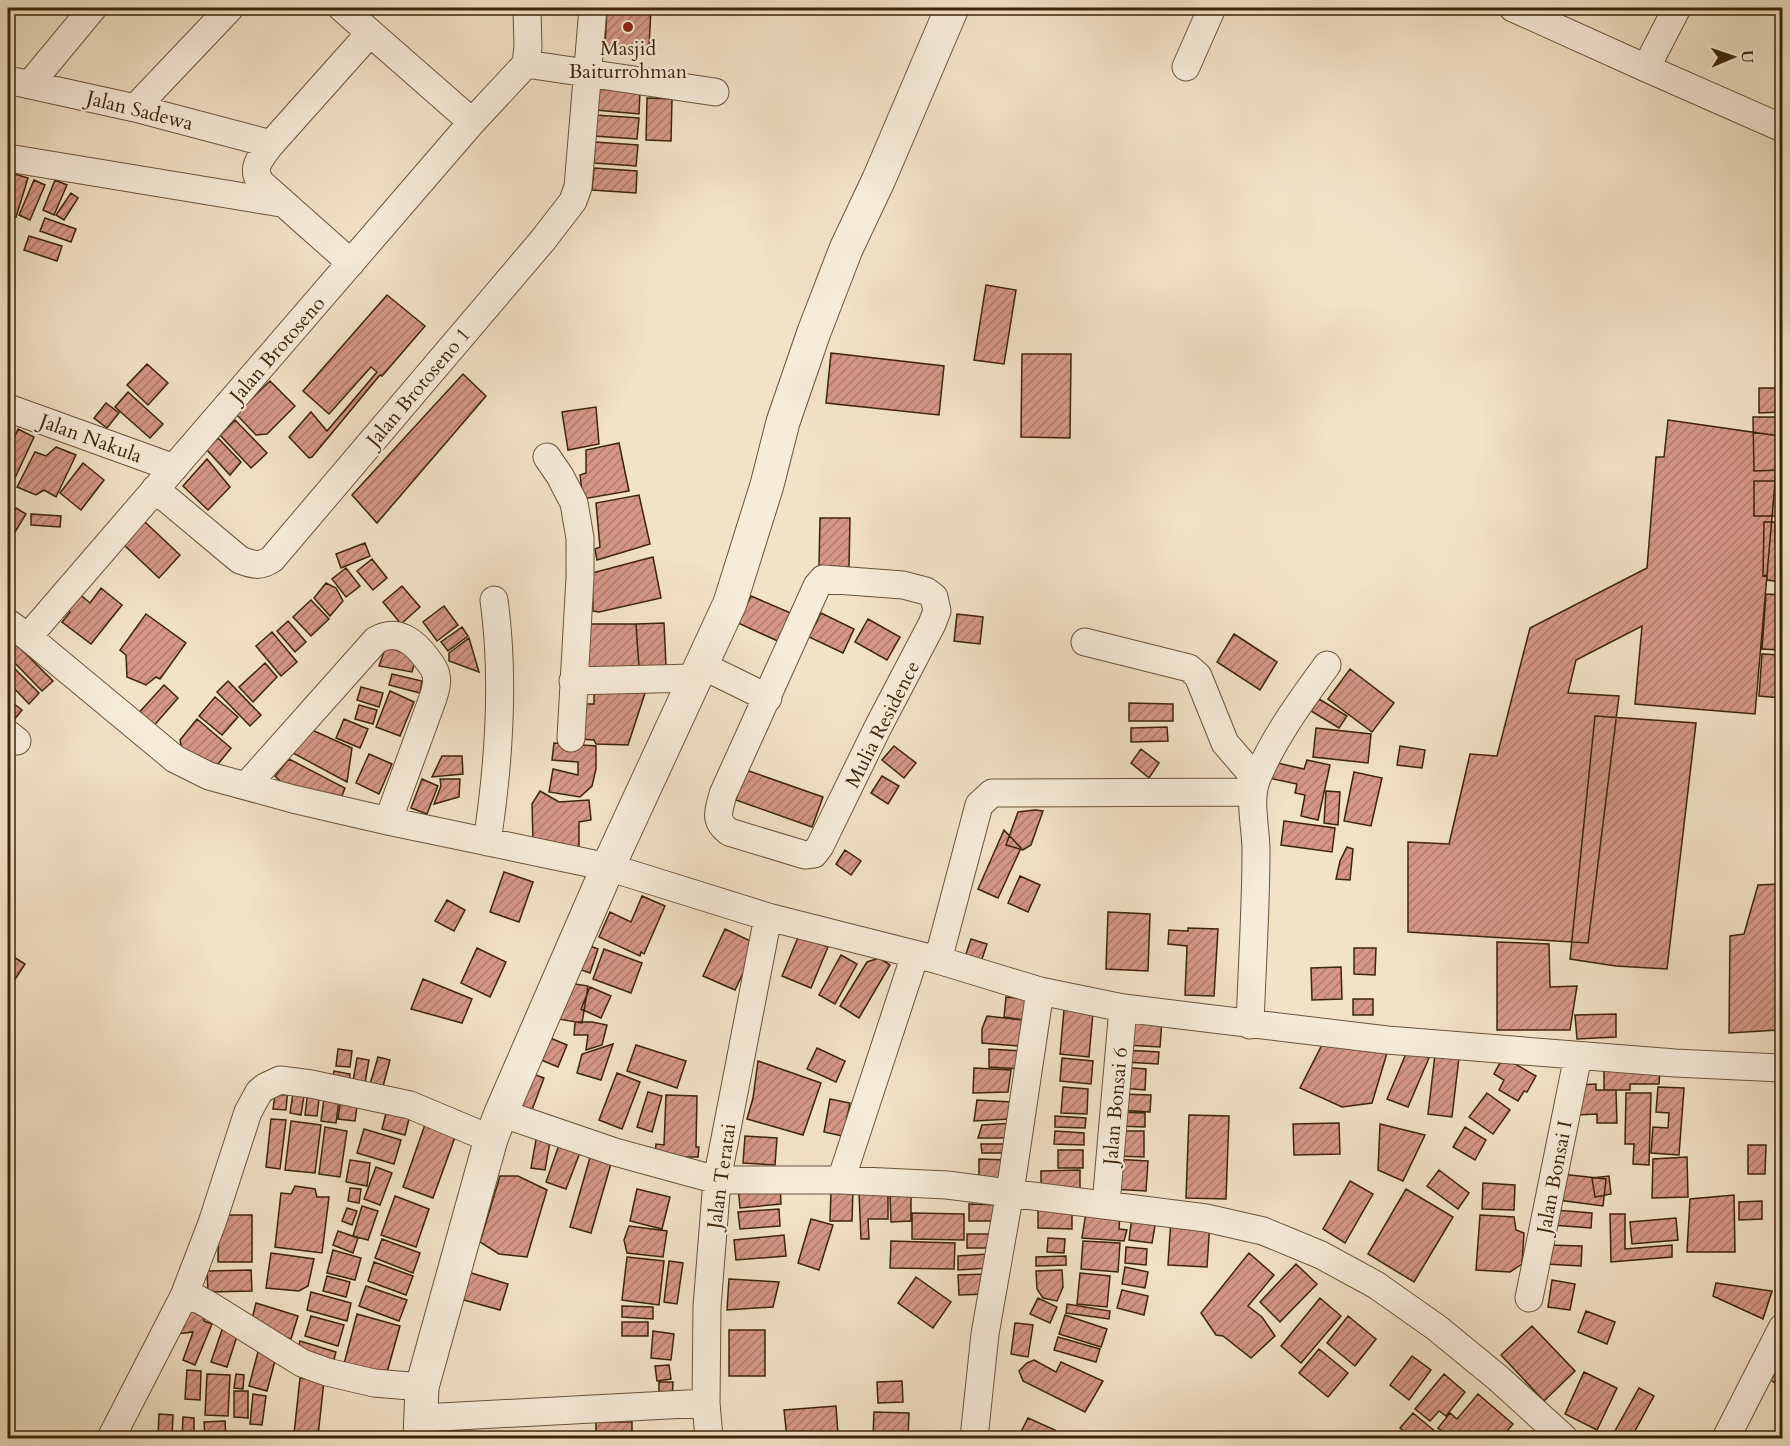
<svg xmlns="http://www.w3.org/2000/svg" width="1790" height="1446" font-family="Cardo,serif">
  <style>
    .building { fill: url(#building-hatch); stroke: #3c2507; stroke-width: 1.5 }
    .lines { fill: none; stroke-linecap: round; stroke-linejoin: round }
    .minor-casing { stroke: #6a5437; stroke-width: 29 }
    .tertiary-casing { stroke: #6a5437; stroke-width: 35 }
    .minor { stroke: #f7ecda; stroke-width: 27 }
    .tertiary { stroke: #f7ecda; stroke-width: 33 }
    .poi-dot { fill: #8f2418; stroke: #f7ecda; stroke-width: 2 }
    .labels { text-anchor: middle; stroke-width: 4.5; stroke-linejoin: round; paint-order: stroke }
    .poi-label { font-size: 20px; fill: #3c2507; stroke: #f7ecda }
    .street-label { font-size: 20px; fill: #3c2507; stroke: #f7ecda }
  </style>
  <defs>
    <pattern id="building-hatch" width="6" height="6" patternUnits="userSpaceOnUse" patternTransform="scale(1.5)"><rect width="6" height="6" fill="#d69787"/><path d="M-1 1l2-2M0 6l6-6M5 7l2-2" fill="none" stroke="#af7b6c"/></pattern>
  </defs>
  <rect width="100%" height="100%" fill="#f2e2c6"/>
  <filter id="stains"><feTurbulence type="fractalNoise" baseFrequency=".00333" numOctaves="4"/><feColorMatrix values="0 0 0 0 .2 0 0 0 0 .09 0 0 0 0 .02 0 0 0 .5 -.17"/></filter>
  <radialGradient id="worn" r=".72"><stop offset=".6" stop-color="#630" stop-opacity="0"/><stop offset="1" stop-color="#630" stop-opacity=".3"/></radialGradient>
  <path class="building" d="M607,8H651L649,49L605,46Z
    M597,89L640,92L639,114L596,110Z
    M647,98L672,99L671,141L646,140Z
    M595,115L639,118L637,139L594,136Z
    M595,142L638,145L636,166L594,163Z
    M594,168L637,171L636,193L592,190Z
    M11,173L28,178L16,217L8,215V184Z
    M34,180L45,185L30,220L19,215Z
    M55,180L67,185L54,215L43,210Z
    M71,193L78,198L64,220L56,215Z
    M45,218L76,229L71,242L40,231Z
    M29,236L62,246L57,261L24,250Z
    M986,285L1016,290L1004,364L974,360Z
    M387,295L425,326L382,376L380,375L312,457L309,458L289,437L311,412L327,431L377,372L371,367L329,414L303,391Z
    M831,353L944,366L939,415L826,403Z
    M1022,354H1071L1070,438L1021,437Z
    M147,364L168,383L148,405L127,385Z
    M463,374L486,396L377,523L352,495Z
    M270,381L295,406L267,434L256,435L236,414Z
    M1759,388H1782V412L1759,413Z
    M128,392L163,424L150,438L115,407Z
    M106,403L119,413L107,428L94,418Z
    M596,407L599,444L568,450L562,412Z
    M1753,417H1782V470L1754,471Z
    M235,420L267,453L251,468L220,435Z
    M1668,420L1779,436L1755,714L1635,704L1642,626L1576,660L1568,693L1619,696L1588,943L1408,932V842L1449,844L1470,754L1497,756L1530,628L1647,568L1656,457H1664Z
    M18,429L34,437L14,480L8,477V452Z
    M218,438L241,462L230,475L206,449Z
    M619,443L629,491L583,499L580,475L586,473V450Z
    M56,447L76,455L56,497L44,490L36,495L17,487L35,452L46,456Z
    M207,459L230,487L208,510L183,486Z
    M83,463L104,480L81,510L60,493Z
    M1754,481H1782V516H1754Z
    M639,495L650,544L597,560L595,549L600,547L596,503Z
    M16,508L26,514L12,537L8,534V521Z
    M31,514L61,516L60,527L31,525Z
    M820,518H850L849,567L819,566Z
    M145,522L180,555L159,578L124,545Z
    M1764,522H1775V543L1782,544V582L1767,580V575L1763,576Z
    M1779,522L1782,523V541L1777,540Z
    M365,543L370,556L341,568L336,554Z
    M653,557L661,598L599,612L593,611L592,573Z
    M372,559L387,578L373,590L357,571Z
    M346,568L360,586L346,597L332,579Z
    M326,583L336,588L343,601L330,616L314,598Z
    M402,586L420,607L401,624L383,602Z
    M101,588L122,605L91,644L62,622L70,612L65,608L77,592L90,603Z
    M1766,594L1782,595V650L1762,649Z
    M751,596L795,615L782,643L738,623Z
    M311,600L329,619L311,636L293,617Z
    M444,606L458,625L437,641L423,622Z
    M821,613L854,629L843,653L809,637Z
    M146,614L186,643L160,679L156,677L146,685L127,677L126,655L120,650Z
    M957,614L983,617L980,644L954,641Z
    M868,619L900,637L887,660L855,642Z
    M288,621L306,642L295,652L277,631Z
    M664,623L666,666L639,668L636,624Z
    M587,624H636L639,668L583,670Z
    M462,627L468,636L448,651L441,642Z
    M272,632L297,662L281,676L256,646Z
    M1234,634L1277,662L1260,690L1217,662Z
    M469,638L479,672L449,661V653Z
    M16,644L53,681L42,691L8,656V652Z
    M386,646L416,658L412,672L379,666Z
    M1762,654L1782,655V698L1759,696Z
    M8,662L39,693L29,704L8,682Z
    M265,663L277,677L253,702L239,687Z
    M1350,669L1394,703L1372,732L1328,699Z
    M392,674L422,681L420,693L389,685Z
    M228,681L261,715L250,726L217,692Z
    M164,685L178,698L151,729L136,716Z
    M361,687L383,693L379,707L357,700Z
    M646,690L628,745L596,744L594,740L579,739L580,704H594V693Z
    M390,691L414,702L400,736L376,727Z
    M215,697L238,717L222,735L199,716Z
    M8,699L22,710L9,726L8,725Z
    M1319,699L1347,716L1339,728L1311,711Z
    M1129,703L1173,704V721H1129Z
    M359,705L377,710L373,724L355,719Z
    M1595,716L1696,723L1667,969L1616,966L1570,959Z
    M197,719L231,748L214,769L182,749L180,740Z
    M344,719L368,729L360,748L336,738Z
    M1167,727L1168,741L1131,742V728Z
    M1316,728L1371,734L1368,763L1313,757Z
    M312,730L352,748L347,782L293,753Z
    M554,743L596,746V769L592,786L580,797L549,792L553,769L578,775V762L552,760Z
    M894,746L916,763L904,778L882,760Z
    M1400,746L1425,750L1422,768L1397,765Z
    M1141,749L1159,763L1149,778L1131,763Z
    M369,754L392,764L379,794L356,783Z
    M442,756H462L463,774L432,777Z
    M289,759L345,788L342,796L283,784L275,776Z
    M1307,760L1330,765L1318,820L1301,816L1305,795L1295,793L1297,784L1269,778L1273,762L1304,769Z
    M746,770L823,797L812,827L736,800Z
    M1354,772L1382,778L1371,826L1344,821Z
    M882,776L899,786L888,804L871,793Z
    M422,779L438,786L427,814L411,808Z
    M440,779H460L459,797L434,804L441,786Z
    M540,791L559,802L589,800L591,820L579,822V847H555L533,841L532,804Z
    M1326,791L1340,792L1338,825L1324,823Z
    M1035,810L1043,811L1031,845L1023,850L1006,845L1018,812Z
    M1284,821L1335,828L1332,852L1281,845Z
    M1004,830L1021,848L998,898L978,889Z
    M1347,847L1353,849L1350,880L1336,879L1340,861Z
    M845,850L861,861L851,875L836,864Z
    M504,872L533,882L519,922L490,912Z
    M1020,876L1040,885L1028,912L1008,903Z
    M1782,884L1778,1030L1729,1033L1730,936L1744,934L1758,885Z
    M642,896L665,906L644,954L641,952L640,956L599,937L610,912L631,922Z
    M447,900L465,910L454,931L435,921Z
    M1108,912L1150,914L1148,971L1106,969Z
    M1188,928L1218,929L1214,996L1185,995L1187,946L1168,944L1169,930L1188,931Z
    M725,929L757,944L735,990L703,976Z
    M799,935L828,947L811,988L782,976Z
    M971,939L987,944L981,962L965,957Z
    M1497,942L1549,944L1550,987L1577,986L1570,1030H1497Z
    M582,943L598,949L590,973L573,967Z
    M477,948L506,962L490,997L461,983Z
    M1354,948H1376L1375,975L1354,974Z
    M604,949L642,963L631,993L593,979Z
    M9,954L25,964L10,987L8,985Z
    M841,955L857,964L835,1004L819,995Z
    M879,958L890,965L859,1018L840,1006L867,962Z
    M1341,967L1342,999L1312,1000L1311,968Z
    M423,979L472,999L462,1023L411,1009Z
    M563,982L588,986L582,1023L558,1019Z
    M590,987L611,996L601,1018L581,1009Z
    M1006,997L1035,1000L1032,1021L1004,1017Z
    M1353,999H1373V1015H1353Z
    M1064,1010L1093,1012L1089,1057L1060,1054Z
    M1616,1014V1037L1577,1039L1575,1015Z
    M987,1016L1022,1020L1019,1046L982,1043V1029Z
    M1127,1017L1162,1019L1160,1047L1125,1045Z
    M575,1022H592L607,1025L602,1045L586,1050L588,1035H574Z
    M543,1035L567,1045L558,1067L534,1057Z
    M1327,1035L1387,1053L1372,1103L1342,1107L1300,1088Z
    M613,1044L601,1080L577,1073L582,1054Z
    M636,1045L686,1061L677,1088L627,1071Z
    M1436,1046L1460,1049L1452,1117L1428,1114Z
    M817,1048L845,1061L836,1082L807,1069Z
    M338,1049L352,1051L350,1067L336,1066Z
    M989,1049L1022,1051L1021,1069L989,1067Z
    M1408,1049L1429,1058L1408,1107L1387,1099Z
    M1124,1050L1159,1052L1158,1064L1124,1062Z
    M378,1057L390,1060L381,1094L368,1091Z
    M1503,1057L1536,1076L1527,1092L1524,1091L1518,1101L1499,1090L1504,1080L1494,1074Z
    M357,1058L369,1060L364,1089L352,1087Z
    M1062,1058L1093,1061L1091,1084L1060,1081Z
    M758,1061L821,1083L803,1135L747,1119L753,1098Z
    M1121,1067L1146,1069L1145,1090L1120,1088Z
    M974,1068L1011,1070L1008,1092L973,1093Z
    M522,1070L544,1078L532,1110L510,1102Z
    M1604,1070H1660L1659,1084H1630V1090H1604Z
    M334,1071L350,1074L348,1088L331,1085Z
    M617,1073L640,1082L622,1129L599,1120Z
    M1596,1084V1090H1616L1617,1123H1597V1114L1576,1115L1575,1085Z
    M276,1087L288,1088L286,1110L273,1109Z
    M294,1087L305,1089L301,1115L290,1113Z
    M1063,1087L1088,1089L1087,1114L1061,1113Z
    M1658,1087L1684,1088L1679,1155L1651,1153L1653,1127L1668,1128L1669,1113L1656,1112Z
    M308,1090L320,1091L317,1116L305,1115Z
    M325,1090L340,1091L336,1123L321,1121Z
    M648,1092L662,1096L652,1132L637,1127Z
    M1487,1093L1510,1110L1493,1134L1469,1117Z
    M1626,1093H1651L1649,1165L1633,1164L1634,1144H1625Z
    M1119,1094L1151,1095L1150,1112L1118,1110Z
    M666,1095L697,1096L696,1147H699L698,1157H663L655,1154L656,1144L664,1145Z
    M341,1098L358,1100L355,1121L338,1119Z
    M830,1099L850,1103L843,1136L824,1132Z
    M977,1100L1011,1102L1010,1119L974,1121Z
    M388,1105L411,1111L405,1135L382,1129Z
    M1119,1112L1145,1113V1127L1118,1126Z
    M1189,1115L1229,1116L1226,1199L1186,1198Z
    M1055,1116L1086,1118L1085,1128L1055,1127Z
    M271,1119L286,1120L280,1169L266,1167Z
    M427,1119L458,1129L433,1198L403,1187Z
    M291,1121L321,1125L315,1173L285,1170Z
    M1014,1123L1013,1138H978L982,1125Z
    M1339,1123L1340,1154L1294,1155L1293,1124Z
    M1380,1124L1425,1135L1403,1181L1378,1170Z
    M325,1127L347,1131L340,1177L319,1174Z
    M1465,1127L1486,1140L1475,1160L1453,1147Z
    M364,1129L401,1140L394,1164L357,1153Z
    M1055,1131L1084,1133V1145L1054,1144Z
    M1115,1131H1144V1157L1115,1156Z
    M537,1134L551,1136L545,1170L531,1168Z
    M745,1136L777,1138L775,1165L743,1163Z
    M560,1142L581,1150L566,1189L546,1182Z
    M981,1144H1012V1153H982Z
    M1748,1145H1766L1765,1174H1748Z
    M1058,1150H1083V1168H1058Z
    M591,1154L612,1160L591,1233L570,1227Z
    M1687,1157L1688,1197L1652,1198L1653,1159Z
    M979,1159L1007,1160V1179H979Z
    M1113,1159L1148,1161L1146,1191L1111,1189Z
    M350,1160L370,1163L367,1186L346,1182Z
    M376,1167L392,1173L380,1205L364,1199Z
    M1080,1170V1193L1041,1194V1171Z
    M1439,1170L1469,1193L1458,1209L1427,1186Z
    M1561,1174L1606,1179L1603,1206L1558,1200Z
    M500,1176H518L547,1190L527,1257L499,1254L480,1242Z
    M1609,1176L1611,1194L1595,1197L1592,1178Z
    M1350,1181L1373,1194L1345,1243L1323,1229Z
    M780,1183L781,1204L740,1208L738,1187Z
    M1483,1183L1515,1185L1514,1210L1482,1209Z
    M295,1186L315,1189L317,1197H329L322,1253L275,1247L281,1193L291,1194Z
    M350,1188L361,1189L359,1203L348,1201Z
    M637,1189L670,1197L662,1229L630,1221Z
    M1406,1189L1453,1217L1414,1282L1368,1254Z
    M831,1190H853L852,1221H830Z
    M888,1192V1219H868L869,1239H861L859,1193Z
    M890,1195H911V1221L891,1222Z
    M1734,1195L1735,1252H1687L1690,1199Z
    M395,1196L429,1209L416,1247L381,1235Z
    M1762,1201V1219L1739,1220V1202Z
    M969,1204L1000,1205L1001,1221H969Z
    M362,1206L378,1211L368,1240L353,1236Z
    M347,1208L357,1211L352,1225L342,1221Z
    M779,1209L780,1226L740,1229L738,1212Z
    M1038,1209L1072,1210V1229L1038,1228Z
    M1554,1210L1592,1213L1591,1228L1552,1225Z
    M1086,1212L1120,1214L1119,1229L1127,1230L1124,1241L1082,1238Z
    M912,1213L964,1214V1240L912,1239Z
    M1610,1214H1625V1249L1672,1245V1257L1611,1262Z
    M219,1215H252V1262H218Z
    M1480,1215L1514,1217L1516,1230L1524,1233L1522,1264L1510,1272L1476,1270Z
    M1132,1216L1156,1220L1152,1243L1129,1240Z
    M1676,1218L1678,1240L1632,1244L1630,1222Z
    M811,1219L833,1225L819,1270L798,1263Z
    M1171,1219L1210,1221L1207,1267L1168,1265Z
    M629,1226L667,1231L663,1257L627,1253L624,1240Z
    M338,1231L358,1238L353,1253L333,1245Z
    M967,1234H993V1248H967Z
    M784,1235L786,1256L736,1260L734,1240Z
    M1048,1238L1065,1239L1064,1253L1047,1252Z
    M382,1239L420,1253L413,1273L375,1258Z
    M891,1241L955,1243L954,1269L890,1268Z
    M1083,1241L1120,1243L1118,1272L1081,1269Z
    M1546,1245L1582,1246L1581,1266L1546,1264Z
    M1126,1247L1147,1249L1146,1265L1125,1263Z
    M333,1250L361,1258L355,1280L327,1273Z
    M271,1253L314,1259L308,1286L299,1291L266,1288Z
    M1249,1253L1274,1275L1248,1306L1262,1317L1275,1336L1251,1358L1223,1336L1216,1335L1201,1313Z
    M988,1254L989,1268L958,1270V1256Z
    M1066,1256V1265L1036,1266V1257Z
    M627,1257L664,1261L659,1305L622,1300Z
    M669,1261L683,1263L677,1304L664,1302Z
    M374,1262L413,1276L406,1295L368,1281Z
    M1296,1264L1317,1284L1280,1322L1260,1302Z
    M1125,1267L1148,1272L1145,1288L1122,1284Z
    M251,1270L252,1291L208,1292L207,1271Z
    M1062,1270L1063,1287L1057,1301L1043,1298L1037,1289L1036,1271Z
    M468,1272L508,1284L500,1310L460,1299Z
    M1080,1273L1110,1276L1107,1307L1077,1304Z
    M987,1274V1294L959,1295L958,1275Z
    M327,1276L350,1282L346,1297L323,1291Z
    M916,1277L951,1302L933,1328L898,1303Z
    M729,1279L779,1282L773,1307L727,1310Z
    M1552,1280L1575,1284L1570,1310L1548,1307Z
    M1716,1283L1772,1291L1763,1319L1713,1296Z
    M366,1286L407,1300L399,1321L359,1306Z
    M1122,1290L1148,1296L1144,1315L1117,1308Z
    M311,1292L351,1303L347,1321L307,1310Z
    M1038,1298L1057,1307L1050,1323L1030,1314Z
    M1320,1298L1341,1316L1301,1363L1281,1346Z
    M256,1303L298,1316L291,1339L250,1327Z
    M1067,1304L1110,1311L1109,1319L1066,1313Z
    M622,1306L653,1307V1319L622,1317Z
    M203,1311L204,1321L212,1324L195,1365L183,1360L193,1332L177,1334L175,1313Z
    M1586,1311L1615,1322L1607,1344L1578,1332Z
    M357,1314L400,1326L386,1376L344,1364Z
    M1065,1315L1107,1329L1101,1347L1059,1334Z
    M311,1316L344,1325L338,1346L305,1336Z
    M1348,1316L1376,1339L1355,1366L1327,1343Z
    M622,1322H648V1336H622Z
    M1015,1323L1033,1325L1028,1357L1011,1354Z
    M1532,1326L1575,1371L1544,1401L1501,1355Z
    M223,1327L238,1333L227,1367L211,1362Z
    M729,1330H765V1376H729Z
    M653,1331L674,1334L671,1360L651,1358Z
    M1058,1337L1100,1349L1096,1362L1054,1350Z
    M300,1341L336,1352L332,1367L296,1356Z
    M259,1348L277,1353L267,1391L249,1386Z
    M1319,1349L1348,1373L1328,1397L1299,1373Z
    M1412,1356L1431,1370L1409,1400L1390,1385Z
    M1782,1357V1388L1768,1378Z
    M1034,1360L1056,1372L1061,1362L1103,1381L1085,1412L1023,1381L1019,1371L1027,1363Z
    M669,1365L671,1379L657,1381L655,1366Z
    M187,1370L201,1371L200,1400L185,1399Z
    M1584,1372L1617,1388L1597,1430L1565,1414Z
    M207,1374L230,1375L228,1416L205,1415Z
    M236,1374L244,1375L243,1389L234,1388Z
    M1444,1374L1465,1392L1446,1416L1439,1411L1430,1421L1415,1409Z
    M300,1378L324,1381L318,1436L294,1434Z
    M902,1381L903,1402L878,1403L877,1382Z
    M659,1382H673L672,1402H659Z
    M1639,1388L1654,1396L1631,1438H1611Z
    M234,1391H248V1418L234,1417Z
    M253,1394L266,1396L262,1425L250,1424Z
    M1478,1394L1513,1424L1501,1438H1451L1438,1428L1450,1413L1457,1419Z
    M836,1406L838,1434L787,1438L784,1410Z
    M874,1412L909,1413L908,1438H873Z
    M1413,1413L1436,1432L1430,1438H1412L1400,1428Z
    M159,1414L173,1415L172,1437H158Z
    M183,1417L194,1418V1438H182Z
    M1028,1418L1055,1430L1051,1438H1018Z
    M225,1421L226,1438H205L204,1422Z
    M596,1422H632V1438H596Z
    M1739,1428L1758,1438H1733Z
    M459,1431L460,1438H426V1432Z
    M495,1432V1438H466V1433Z"/>
  <g class="lines">
    <defs>
      <path id="minor" d="M342,8L472,122
        M1513,8L1646,68L1677,8
        M526,64L715,92
        M526,64L528,47L527,8
        M1186,67L1212,8
        M1646,68L1782,128
        M8,80L135,108L271,144
        M30,84L93,8
        M135,108L230,8
        M8,158L281,203
        M351,263L261,183C250,168 261,157 271,144L370,33
        M8,408L174,468
        M547,457L560,476L574,503L580,538V577L571,738
        M155,489L240,560C253,565 260,567 272,559L543,240L573,201L578,187L593,8
        M823,579L903,585L926,591L934,597L937,611L932,624L878,727L820,846L814,854L805,855L729,832C713,820 719,811 723,794L817,586Z
        M8,623L28,637L175,759L209,776L293,799L388,821L608,867L768,917L938,960L1040,991L1123,1008L1387,1040L1675,1063L1782,1068
        M28,637L472,122L526,64
        M1085,642L1189,668L1198,676L1225,743L1256,779
        M701,665L768,698
        M573,681L694,678
        M8,734L17,741
        M246,786L376,640C397,628 414,641 427,659C431,664 435,669 436,675C438,683 435,691 433,698L388,821
        M487,842C499,763 505,680 494,600
        M938,960L979,805L992,793L1253,792
        M1250,1025C1252,967 1256,908 1256,850C1256,828 1248,799 1257,778C1273,739 1302,699 1327,665
        M501,1113L615,1152L717,1180H841L947,1185L1206,1218L1263,1231L1321,1255L1376,1285L1437,1328L1498,1378L1564,1438
        M841,1180L915,955
        M1106,1204L1123,1008
        M184,1296L198,1299L209,1305L302,1363L327,1372L374,1383L422,1387
        M1529,1298L1578,1056
        M421,1418L706,1403
        M111,1438L184,1296L212,1223L248,1112L259,1092L265,1087L280,1080L311,1084L410,1105L491,1139
        M709,1438L706,1403L707,1307L717,1180L768,917
        M974,1438L985,1334L1010,1192L1040,991
        M1726,1438L1782,1328"/>
      <path id="tertiary" d="M420,1438L422,1387L491,1139L501,1113L608,867L730,603L767,485L783,422L814,332L846,249L879,179L952,8"/>
    </defs>
    <use href="#minor" class="minor-casing"/>
    <use href="#tertiary" class="tertiary-casing"/>
    <use href="#minor" class="minor"/>
    <use href="#tertiary" class="tertiary"/>
  </g>
  <circle class="poi-dot" cx="628" cy="27" r="6"/>
  <g class="labels">
    <g class="poi-label">
      <text x="628" y="55">Masjid<tspan x="628" dy="23">Baiturrohman</tspan></text>
    </g>
    <g class="street-label">
      <text transform="translate(140 110) rotate(14)" y="7">Jalan Sadewa</text>
      <text transform="translate(277 349) rotate(-49)" y="7">Jalan Brotoseno</text>
      <text transform="translate(418 387) rotate(-50)" y="7">Jalan Brotoseno 1</text>
      <text transform="translate(91 438) rotate(20)" y="7">Jalan Nakula</text>
      <text transform="translate(882 724) rotate(-63)" y="7">Mulia Residence</text>
      <text transform="translate(1115 1106) rotate(-85)" y="7">Jalan Bonsai 6</text>
      <text transform="translate(721 1176) rotate(-82)" y="7">Jalan Teratai</text>
      <text transform="translate(1554 1177) rotate(-79)" y="7">Jalan Bonsai I</text>
    </g>
  </g>
  <rect width="1790" height="1446" fill="none" stroke="#f2e2c6" stroke-width="30"/>
  <rect x="9" y="9" width="1772" height="1428" fill="none" stroke="#3c2507" stroke-width="3"/>
  <rect x="15" y="15" width="1760" height="1416" fill="none" stroke="#3c2507" stroke-width="1.5"/>
  <g transform="translate(1733 57) rotate(88)" stroke="#f7ecda" stroke-width="4.5" paint-order="stroke">
  <path d="M0-4.5L10 22L0 15L-10 22Z" fill="#3c2507"/>
  <text y="-9" font-size="16" font-weight="bold" text-anchor="middle" fill="#3c2507">U</text>
  </g>
  <rect width="100%" height="100%" filter="url(#stains)"/>
  <rect width="100%" height="100%" fill="url(#worn)"/>
</svg>
